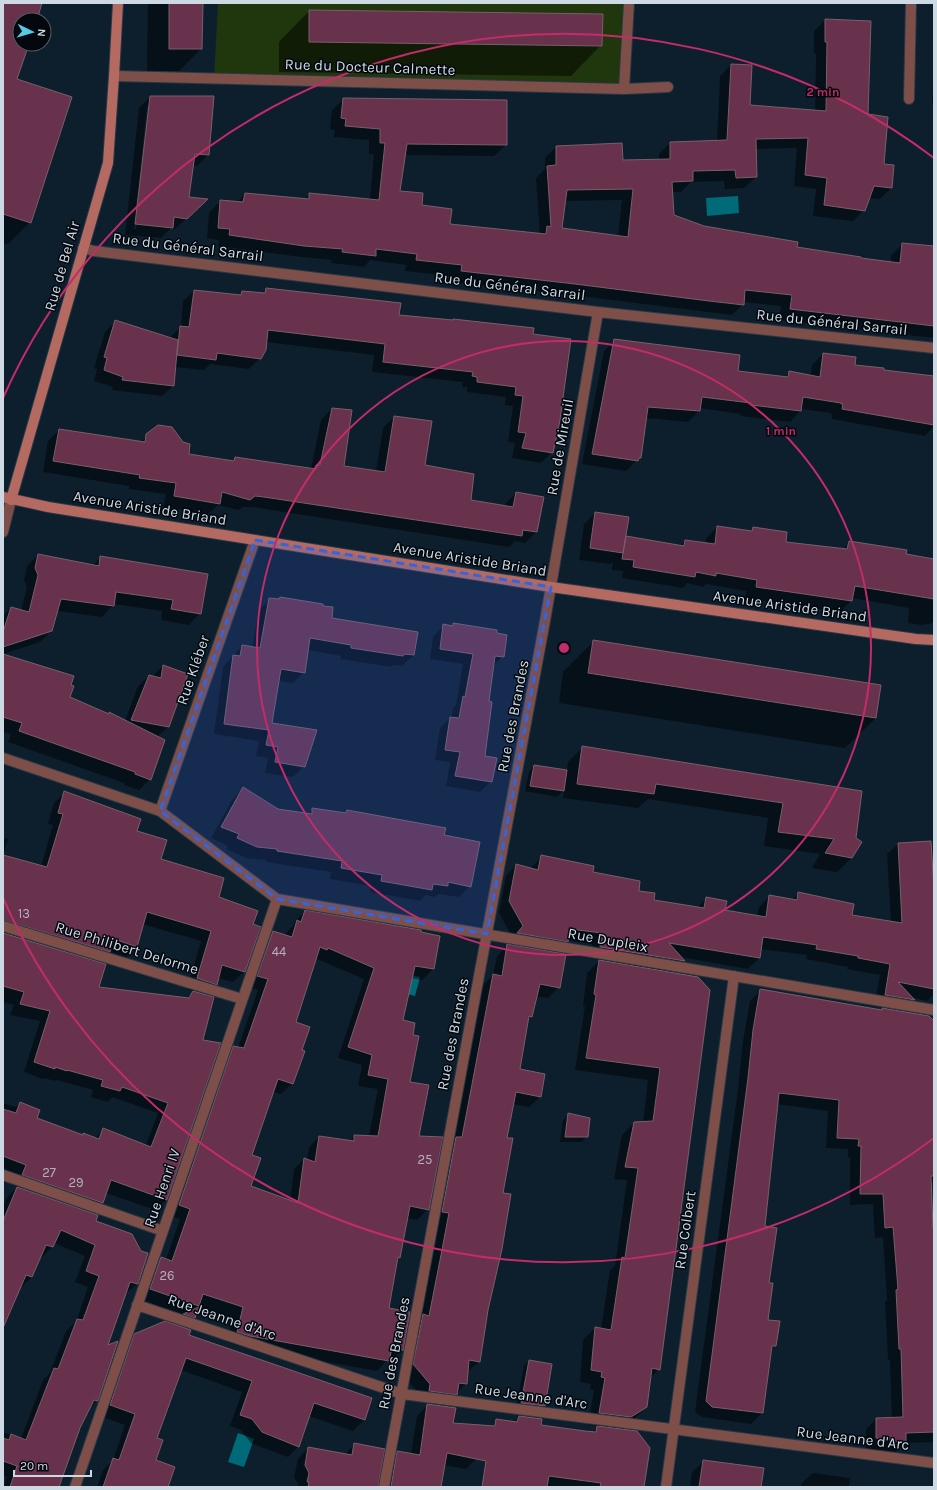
<svg xmlns="http://www.w3.org/2000/svg" width="937" height="1490" font-family="Karla,sans-serif">
  <style>
    .green { fill: #20360c }
    .water { fill: #016a78 }
    .shadow { fill: #0007; fill-rule: evenodd }
    .building { fill: #68324c; stroke: #785f69; fill-rule: evenodd }
    .lines { fill: none; stroke-linecap: round; stroke-linejoin: round }
    .street-casing { stroke: #283946; stroke-width: 12 }
    .secondary-casing { stroke: #283946; stroke-width: 12 }
    .street { stroke: #7e4f49; stroke-width: 10 }
    .secondary { stroke: #b56a61; stroke-width: 10 }
    .marked { fill: #3863da; fill-opacity: 0.2; stroke: #3863da; stroke-width: 3; stroke-dasharray: 8 5; stroke-linejoin: round }
    .ring { fill: none; stroke: #c32b69; stroke-width: 2 }
    .labels { text-anchor: middle; stroke-width: 3; stroke-linejoin: round; paint-order: stroke }
    .number-label { font-size: 13px; fill: #b4b0bd }
    .street-label { font-size: 15px; fill: #cedae3; stroke: #03080e }
    .centre { fill: #c32b69; stroke: #03080e; stroke-width: 2 }
    .ring-label { font-size: 12px; text-anchor: middle; font-weight: bold; fill: #c32b69; stroke: #03080e; stroke-width: 3; stroke-linejoin: round; paint-order: stroke }
  </style>
  <rect width="100%" height="100%" fill="#0d1f2d"/>
  <path class="green" d="M218,3H629L624,89L214,78Z"/>
  <path class="water" d="M738,196L739,213L707,216L706,198Z
    M388,971L420,977L415,996L384,989Z
    M238,1433L254,1439L244,1467L228,1462Z"/>
  <path class="shadow" d="M3,3H41L35,20H20V44H28L16,80L30,222L8,244L3,243Z
    M148,3H202L201,49L179,71H147Z
    M309,11L601,45L571,76L279,72V42Z
    M825,20L867,115L891,188L880,199L869,198L864,210L853,221L813,216L816,189L794,186L797,148L755,149L756,177L744,188L725,189L724,181L691,182L681,192H671L673,215L704,227L796,248L891,263V255L903,244L934,247V338L779,320L781,306L744,302L743,304L732,315L564,294L450,282L451,276L405,271L406,265L370,260L364,267L331,263L332,260L293,256L218,246L219,240L207,238L209,213L220,201L236,203L245,194L304,200L310,194L370,200L374,154H369V140L334,137L335,130L330,129L332,110L344,99L506,145L494,156L404,155L399,192L449,225L540,235L536,178L545,169V158L556,147L622,161L659,160V154L670,143L717,141L720,76L731,65L749,106L815,112L816,53H814V31ZM622,200L618,236L561,229L565,201Z
    M934,57V104H932Z
    M150,97L208,155L197,166L193,165L188,198L196,210L175,229H170L161,238L125,235L139,108ZM147,107H149L136,229H134Z
    M266,289L398,316L532,335L552,452L541,463L512,458L515,443L508,442L513,406L505,405L506,397L467,392V387H462L463,382L372,372L374,355L266,342L260,358L249,369L210,364L204,370L175,367L173,386L162,396L112,390L113,387L94,381L97,369L94,368L105,332L116,321L170,337L181,327L183,301L194,291L238,296L242,292L261,294Z
    M615,340L737,372L784,378L789,372L811,376L812,365L823,354L854,365L883,371L934,377V426L925,436L832,419V415L831,414V413L801,409L800,411L790,422L740,416L741,414L699,408V411L688,422L646,418L640,457L626,471L582,464L604,351Z
    M332,409L343,466L376,472L383,428L394,417L424,466L470,501L504,506L505,504L516,493L536,532L525,543L515,541L509,547L252,507H243L238,510L218,505L208,514L163,507L166,494L129,489V486L43,472L48,441L59,430L140,443L147,435L187,455L231,462L235,458L311,469L321,420Z
    M595,513L624,540L626,537L680,546L685,541L705,544L706,539L717,527L749,532L753,528L784,543L842,550L849,543L905,555L934,560V623L922,625L908,623L909,608L852,598L851,601L840,612L745,598L746,591L706,584L703,587L687,583L683,588L622,578L623,571L612,570L613,562L611,564L579,560L584,524Z
    M38,555L92,566L101,557L200,613L189,625L161,620L162,611L114,604L102,617L57,611L51,631L40,642L3,654V616L11,608L21,611L27,587L24,580L27,566Z
    M270,599L331,619L414,655L402,666L393,665L391,667L340,659L341,656L307,650L304,672L293,683L278,681L271,724L304,766L293,777L265,773L268,758L256,756L259,741L214,734L223,667L242,646L252,647L259,610Z
    M454,624L503,656L492,667L484,757L491,781L480,792L446,786L450,762L435,760L440,728L450,718H451L453,708L456,705L463,664L430,659L433,636L444,626L451,627Z
    M594,641L876,718L845,748L559,703L563,672Z
    M3,658L70,686L69,697L125,721L138,686L149,676L152,677L163,666L168,727L157,737L150,779L139,790L124,785V783L8,742L11,734L3,732Z
    M583,747L861,792L851,858L837,872L812,868L820,854L764,846L768,818L648,799L638,808L563,798L564,790L557,797L525,791L529,772L534,766L567,771L568,762Z
    M243,788L277,810L308,814L313,809L344,814L347,811L443,836L470,886L459,897L439,894L435,897L426,895L420,901L370,892L371,886L330,879L331,872L266,862V860L246,858L226,849L228,846L211,838L232,800Z
    M65,792L136,832L160,860L217,898L252,925L244,972L233,982L218,978L216,984L205,996L202,1041L219,1044L166,1200L155,1210L106,1193L102,1203L91,1214L95,1221L140,1251L147,1254L137,1284L125,1294L107,1347L97,1400L88,1410L79,1427L59,1487H3L7,1477L3,1475V1432L21,1439L43,1380L50,1373L66,1331L76,1322L88,1287L75,1282L85,1256L54,1243L52,1247L41,1258L40,1257L32,1277L20,1288L3,1329V1206L6,1199L17,1187L12,1185L16,1175L3,1171V1103L16,1107L20,1103L36,1119L94,1139L104,1129L146,1145L158,1113L112,1097L108,1102L91,1097L93,1090L57,1080L55,1081L44,1078L43,1079L24,1072L40,1021L10,1015L14,1005L3,1002V856L41,867L53,825L48,824L54,803ZM142,924L201,941L187,989L194,991L186,999L98,988V963L109,952L126,957L136,946Z
    M3,838L8,839L3,856Z
    M898,844L934,915V994L927,1001L911,997L913,1000L901,1012L934,1022V1180L930,1184L932,1230H934V1442L905,1443L894,1453L866,1449V1429L876,1419L892,1418L890,1360H888L885,1302L887,1300L883,1237L875,1238L873,1204L850,1205V1157H848V1149L826,1148L828,1111L776,1104L764,1227L768,1284L767,1321L775,1346L771,1350L762,1413L751,1424L702,1417L695,1412L738,1089L743,1041L750,1001L761,990L881,1011L884,1007L874,1006L880,975L847,969L848,967L806,959L807,955L760,949L759,958L748,969L680,957L683,961L671,973L659,1369L650,1378L647,1407L634,1419L616,1429L643,1487H499L508,1428L519,1417L540,1425L592,1432L599,1426L588,1425L594,1390L590,1389L591,1384L580,1382L583,1340L595,1328L601,1329L610,1270L615,1266L627,1180L614,1179L622,1135L634,1123L643,1122L648,1080L575,1070L585,1006H583L587,973L601,959L590,958L592,944L567,940L555,954L559,987L548,998L536,996L531,1016L527,1020L518,1070L540,1097L529,1107L512,1104L506,1139L502,1193L479,1362L467,1372L466,1383L446,1405L419,1401L420,1395L403,1375L412,1326L421,1318L438,1224L432,1223L453,1141L482,986L493,975L497,956L509,944H508L513,938L499,913L506,876L516,865L530,869L542,856L592,873L638,891L652,901L697,908L707,898L724,911L757,917L759,907L770,896L792,900L799,893L851,915L891,923L887,854Z
    M305,911L433,969L422,980L411,978L402,1021L412,1036L409,1083L428,1209L417,1220L407,1218L399,1257L397,1260L388,1309L409,1313L402,1350L391,1361L389,1357L388,1360L377,1371L239,1346L227,1342L233,1318L198,1306L187,1316L140,1299L150,1269L161,1258L166,1260L180,1219L169,1215L223,1058L234,1047L238,1048L258,990L247,987L263,943L273,932L286,936L287,932L293,926L295,922ZM317,959L364,979L338,1058L362,1065L358,1086L378,1089L369,1136H354L349,1141L319,1137L309,1147L307,1160L304,1159L294,1169L290,1201L250,1187L251,1155L273,1092L281,1094L292,1084L304,1052L301,1051L295,1022L315,960Z
    M569,1115L587,1136L582,1142H560L563,1120Z
    M135,1335L188,1336L371,1398L364,1420L353,1431L309,1416L299,1446L288,1457L251,1443L241,1430L230,1426L242,1392L181,1370L156,1439L155,1461L168,1487H97L103,1470L113,1460L125,1425L100,1416L124,1347Z
    M529,1361L544,1405L538,1411L516,1408L524,1366Z
    M428,1405L452,1423L476,1459L466,1469L444,1465L440,1487H382L387,1463L398,1452L411,1454L417,1416Z
    M355,1444L377,1487H298V1484L294,1477L298,1459L308,1448L344,1455Z
    M704,1461L760,1487H690L692,1472Z
    M813,1473L850,1478L849,1487H801V1484Z"/>
  <path class="building" d="M3,3H42L37,20H20V44H29L17,79L72,97L31,223L3,214Z
    M169,3H203L202,49H169Z
    M309,10L603,14L602,46L309,42Z
    M825,19L871,21L868,114L888,117L884,164L894,165L892,188L874,186L865,211L824,205L827,178L805,175L808,138L756,139L757,177L736,178L735,170L693,171V181L672,182L674,215L704,226L798,242L797,247L861,257V258L900,263L902,243L934,246V326L790,309L792,295L745,290L744,305L709,301L575,284L461,271L462,265L416,260L417,254L376,249V256L342,252L343,249L304,246L229,235L230,229L218,228L220,200L243,202L245,193L309,199V193L379,200L385,143H380V129L345,126L346,119L341,118L343,98L507,100V145L407,144L400,191L423,193L422,205L452,209L450,224L546,234L547,226L551,227L547,166L556,165V146L622,143L623,160L670,159V142L727,140L731,64L752,65L750,105L826,111L827,42H825ZM633,189L628,237L562,228L567,190Z
    M150,96H214L209,155L195,154L189,197L208,199L187,219L174,217L173,228L135,224Z
    M266,288L401,303L399,315L453,320V319L534,328L533,334L571,339L560,420L553,453L522,448L526,433L518,432L523,396L515,395L516,387L477,382V377L472,376L473,372L383,362L385,344L268,330L266,350L261,359L217,353L216,360L177,355L180,326L189,327L194,290L241,295L242,291L265,293Z
    M115,320L178,340L174,386L122,380L123,377L104,370L107,358L104,357Z
    M614,339L740,355L738,371L788,377L789,371L820,377L823,353L856,357L855,365L884,368V370L934,376V425L842,409L843,404H841V403L803,397L801,411L751,405V403L702,397L700,411L648,407L641,458H639L638,461L592,454Z
    M332,408L352,410L344,466L385,472L394,416L432,421L425,465L474,474L471,500L513,507L516,492L544,497L537,532L523,530L522,536L264,497L255,496L250,500L222,492L220,504L174,496L176,483L139,478L140,475L53,461L59,429L145,442L146,434L158,425L172,427L183,442L190,444L189,454L234,461L235,457L316,469V465H320Z
    M595,512L629,517L623,553L590,548Z
    M717,526L752,531L753,527L787,532L786,542L847,549L849,541L907,550L906,554L934,559V599L855,586L852,601L756,587L757,580L716,573V576L696,572L695,577L633,567L634,560L622,559L626,536L684,546L685,540L715,544Z
    M38,554L99,566L100,556L208,574L201,614L171,609L173,600L116,592L114,606L61,599L52,631L3,647V632L11,607L29,612L38,575L35,568Z
    M280,597L323,604V606L333,607L332,618L418,632L414,655L404,654L403,656L351,648V645L310,638L305,673L281,669L272,723L317,730L305,767L275,762L278,747L266,745L269,730L224,724L233,655L240,656L242,645L260,648L269,598L279,599Z
    M453,623L497,630V633L507,635L504,657L495,656L489,701L492,702L485,756L497,758L492,782L455,776L460,752L445,750L450,717L459,718L463,696L465,697L473,654L440,649L443,624L453,626Z
    M593,640L881,685L876,718L588,673Z
    M3,654L74,676L71,685L74,686L70,697L109,714V712L165,740L151,780L135,774V772L19,731L22,723L3,717Z
    M163,665L188,674L169,727L131,720L149,675L161,678Z
    M582,746L862,791L856,838L862,842L852,858L825,853L834,839L778,832L783,803L656,784L654,794L577,784Z
    M534,765L567,770L564,791L530,786Z
    M243,787L278,809L312,814V808L346,813L347,810L446,828L444,835L480,842L471,887L448,882V886L433,884L432,890L381,881L382,875L341,868L342,861L277,851V849L257,847L237,838L239,834L221,827Z
    M64,791L141,819L137,831L167,840L161,859L224,878L219,897L258,911L253,924L261,927L245,972L222,965L217,985L197,978L211,931L147,912L137,947L114,939L110,952L3,920V855L47,867L63,814L58,813Z
    M931,841L934,890V989L898,982L915,1000L885,995L890,964L858,958V956L816,949L817,945L763,937L760,958L669,943L685,961L600,947L602,933L570,929L568,942L517,933L523,926L509,901L516,864L538,870L541,855L594,866L593,872L640,881L639,891L655,893L654,900L704,908L706,897L727,901L725,910L766,917L769,895L797,900L798,892L854,904L852,915L902,923L898,843Z
    M305,910L421,930V932L440,936L434,969L415,966L403,1020L415,1023L413,1035L419,1036L410,1082L429,1085L419,1136L443,1137L429,1210L410,1206L400,1258L398,1257L389,1308L410,1312L403,1351L394,1340L389,1361L250,1336L237,1332L243,1307L203,1294L199,1306L150,1289L161,1257L172,1261L190,1209L179,1205L233,1046L244,1048L268,979L257,976L273,931L292,937L297,920L301,922ZM320,947L327,950L328,948L374,968L348,1047L372,1055L368,1075L388,1079L378,1136L354,1135V1141L319,1136L315,1162L304,1158L298,1203L251,1186L261,1158L252,1155L278,1079L293,1084L305,1051L302,1050L310,1027L296,1022Z
    M3,933L106,964L99,987L189,998L193,991L214,997L203,1040L221,1043L167,1200L111,1180L103,1203L22,1175L26,1165L3,1156V1109L16,1113L20,1102L40,1110L37,1118L83,1135V1133L99,1139L103,1128L151,1147L168,1103L122,1087L120,1091L101,1086L103,1080L67,1070V1071L55,1067V1069L34,1062L50,1011L20,1004L24,992L3,986Z
    M507,944L566,954L560,988L540,984L532,1017L529,1016L520,1069L545,1074L541,1097L516,1092L507,1138H513L503,1193L511,1194L502,1249L488,1310L480,1362L469,1360L467,1384L459,1383L457,1395L429,1391L430,1384L413,1364L423,1314L429,1316L441,1255L449,1213L442,1212L456,1137H462L493,974L502,976Z
    M599,960L698,977L710,990L660,1370L652,1368L647,1407L631,1417L599,1413L605,1378L601,1377L602,1372L591,1370L595,1327L611,1330L622,1257L625,1258L638,1168L625,1167L634,1122L653,1121L660,1068L586,1058L596,995L594,994Z
    M760,989L882,1010V1008L929,1016L934,1021V1176H931L933,1229H934V1432L906,1433V1443L876,1438V1418L903,1417L901,1349H899L896,1290L898,1289L893,1227L885,1228L883,1194H860L861,1146H858L859,1139L837,1138L839,1100L779,1093L765,1226L777,1228L769,1283H773L768,1320L780,1321L776,1346H772L763,1413L712,1407L706,1401L748,1078L753,1030Z
    M568,1113L590,1118L588,1137H565Z
    M17,1187L98,1215L96,1221L132,1234L141,1251L148,1253L138,1284L130,1282L108,1345L118,1341L98,1401L94,1400L80,1428L59,1487H10L17,1466L3,1461V1438L9,1440L11,1434L26,1440L54,1368L58,1369L77,1319L83,1320L99,1276L86,1271L95,1245L61,1230L53,1247L46,1245L32,1277L26,1275L3,1328V1221Z
    M199,1307L195,1318L183,1314Z
    M165,1321L191,1330L189,1335L372,1398L365,1420L314,1403L299,1447L262,1432L252,1419L240,1415L252,1381L186,1358L157,1438L163,1440L156,1460L175,1467L168,1487H103L113,1458L119,1460L135,1414L110,1405L134,1334Z
    M529,1360L552,1364L545,1406L521,1403Z
    M427,1404L456,1408L453,1423L495,1426L496,1419L517,1422L519,1416L542,1419L541,1425L585,1431L596,1432L597,1426L637,1431L650,1448L644,1487H600L601,1483L549,1476L547,1487H482L486,1461L447,1453L441,1487H391L397,1451L420,1455Z
    M354,1443L385,1449L378,1487H308L309,1482H307L309,1473L305,1465L308,1447L352,1455Z
    M703,1460L764,1468L761,1487H699Z"/>
  <g class="lines">
    <defs>
      <path id="street" d="M114,76L624,89L629,3
        M624,89L668,87
        M909,99L911,3
        M83,248L94,251L598,312L934,348
        M3,532L11,500
        M3,758L160,811L277,899L934,1010
        M160,811L255,540
        M3,926L242,999
        M3,1175L163,1231
        M137,1305L402,1394L934,1463
        M75,1487L277,899
        M384,1487L545,621L598,312
        M666,1487L734,976"/>
      <path id="secondary" d="M3,497L48,507L551,587L916,639L934,640
        M11,500L108,163L114,76L118,3"/>
    </defs>
    <use href="#street" class="street-casing"/>
    <use href="#secondary" class="secondary-casing"/>
    <use href="#street" class="street"/>
    <use href="#secondary" class="secondary"/>
  </g>
  <path class="marked" d="M255,540L551,587L487,934L277,899L160,811Z"/>
  <g class="ring">
    <circle cx="564" cy="648" r="307"/>
    <path d="M934 1138A614 614 0 0 1 3 898M3 398A614 614 0 0 1 934 158"/>
  </g>
  <g class="labels">
    <g class="number-label">
      <text x="24" y="918">13</text>
      <text x="279" y="956">44</text>
      <text x="425" y="1164">25</text>
      <text x="49" y="1177">27</text>
      <text x="76" y="1187">29</text>
      <text x="167" y="1280">26</text>
    </g>
    <g class="street-label">
      <text transform="translate(370 67) rotate(2)" y="5">Rue du Docteur Calmette</text>
      <text transform="translate(188 247) rotate(7)" y="5">Rue du Général Sarrail</text>
      <text transform="translate(62 266) rotate(-74)" y="5">Rue de Bel Air</text>
      <text transform="translate(510 286) rotate(7)" y="5">Rue du Général Sarrail</text>
      <text transform="translate(832 322) rotate(6)" y="5">Rue du Général Sarrail</text>
      <text transform="translate(560 447) rotate(-80)" y="5">Rue de Mireuil</text>
      <text transform="translate(150 508) rotate(9)" y="5">Avenue Aristide Briand</text>
      <text transform="translate(470 559) rotate(9)" y="5">Avenue Aristide Briand</text>
      <text transform="translate(790 606) rotate(8)" y="5">Avenue Aristide Briand</text>
      <text transform="translate(193 670) rotate(-71)" y="5">Rue Kléber</text>
      <text transform="translate(513 716) rotate(-79)" y="5">Rue des Brandes</text>
      <text transform="translate(608 940) rotate(10)" y="5">Rue Dupleix</text>
      <text transform="translate(127 948) rotate(17)" y="5">Rue Philibert Delorme</text>
      <text transform="translate(453 1034) rotate(-79)" y="5">Rue des Brandes</text>
      <text transform="translate(162 1188) rotate(-71)" y="5">Rue Henri IV</text>
      <text transform="translate(685 1230) rotate(-82)" y="5">Rue Colbert</text>
      <text transform="translate(222 1317) rotate(19)" y="5">Rue Jeanne d'Arc</text>
      <text transform="translate(394 1353) rotate(-79)" y="5">Rue des Brandes</text>
      <text transform="translate(531 1396) rotate(8)" y="5">Rue Jeanne d'Arc</text>
      <text transform="translate(853 1438) rotate(7)" y="5">Rue Jeanne d'Arc</text>
    </g>
  </g>
  <circle cx="564" cy="648" r="6" class="centre"/>
  <g class="ring-label">
    <text x="823" y="96">2 min</text>
    <text x="781" y="435">1 min</text>
  </g>
  <rect width="937" height="1490" fill="none" stroke="#cedae3" stroke-width="8"/>
  <g transform="translate(32 32) rotate(95)"><circle r="19" fill="#03080e" stroke="#545c63"/>
  <path d="M0-3L7 15L0 10L-7 15Z" fill="#58c9e3"/>
  <text y="-6" font-size="11" font-weight="bold" text-anchor="middle" fill="#cedae3">N</text>
  </g>
  <path d="M14 1470v6h77v-6" fill="none" stroke="#cedae3" stroke-width="2"/>
  <text x="20" y="1470" font-size="12" fill="#cedae3" stroke="#03080e" stroke-width="3" paint-order="stroke">20 m</text>
</svg>
